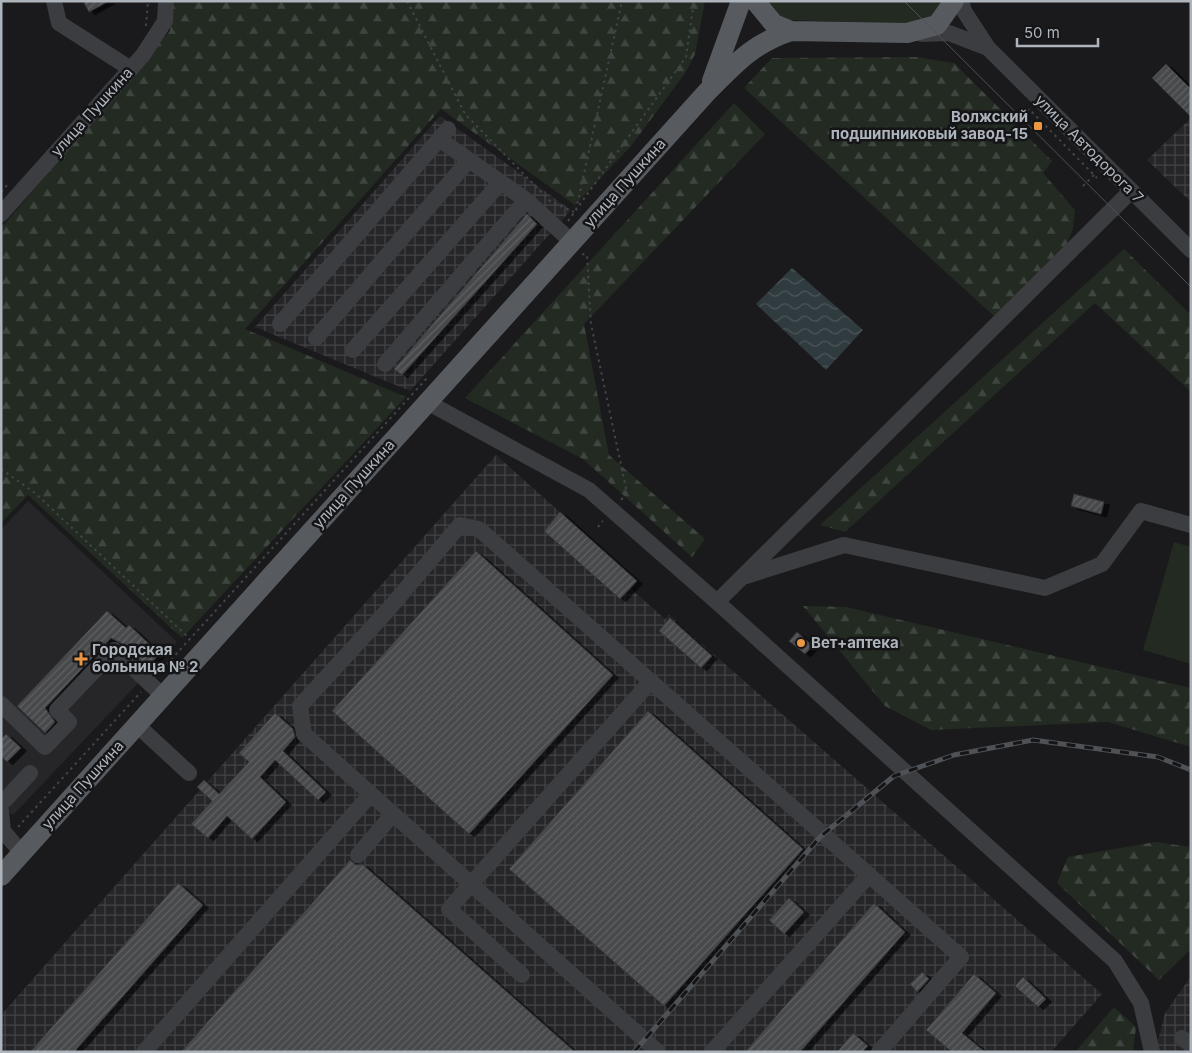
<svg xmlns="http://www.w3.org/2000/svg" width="1192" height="1053" font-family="Inter,sans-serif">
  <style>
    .built { fill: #262629 }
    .industrial { fill: url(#industrial-grid) }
    .grass { fill: #222a22 }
    .forest { fill: url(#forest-firs) }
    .water { fill: url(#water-waves) }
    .building { fill: url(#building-hatch); stroke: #343538; filter: url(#shadow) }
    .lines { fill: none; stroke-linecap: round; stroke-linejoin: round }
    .path { stroke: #414448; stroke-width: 2; stroke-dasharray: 2.5 4; stroke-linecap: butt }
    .minor { stroke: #3b3d41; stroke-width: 16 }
    .major { stroke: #575b60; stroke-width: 20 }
    .tram { stroke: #4e5156; stroke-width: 1 }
    .rail-casing { stroke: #4e5156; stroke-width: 5 }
    .rail { stroke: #151517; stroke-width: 3; stroke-dasharray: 9; stroke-linecap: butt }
    .poi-dot { fill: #ea9744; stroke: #151517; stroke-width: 2 }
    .labels { text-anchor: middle; stroke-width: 5; stroke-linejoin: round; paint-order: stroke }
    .street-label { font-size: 15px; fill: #adb4bb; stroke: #151517 }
    .poi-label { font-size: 15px; font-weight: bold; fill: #adb4bb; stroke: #151517; text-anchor: start }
  </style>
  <defs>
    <pattern id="industrial-grid" width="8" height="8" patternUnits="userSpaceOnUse" patternTransform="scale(1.25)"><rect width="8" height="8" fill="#262629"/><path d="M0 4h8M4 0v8" fill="none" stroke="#434346"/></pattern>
    <pattern id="forest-firs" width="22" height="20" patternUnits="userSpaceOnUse" patternTransform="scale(1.25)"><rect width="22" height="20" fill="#222a22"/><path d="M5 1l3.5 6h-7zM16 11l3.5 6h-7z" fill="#3f4640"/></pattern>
    <pattern id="water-waves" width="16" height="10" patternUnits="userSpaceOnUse" patternTransform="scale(1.25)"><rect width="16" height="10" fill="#303b40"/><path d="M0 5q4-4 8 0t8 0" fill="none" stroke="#4b555a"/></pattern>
    <pattern id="building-hatch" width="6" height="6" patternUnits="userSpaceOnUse" patternTransform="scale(1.25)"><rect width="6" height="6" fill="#47494c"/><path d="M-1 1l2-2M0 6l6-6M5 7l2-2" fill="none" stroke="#5f6164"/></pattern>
    <filter id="shadow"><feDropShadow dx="5.5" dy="3" stdDeviation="0" flood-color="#0009"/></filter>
  </defs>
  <rect width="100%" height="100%" fill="#1a1a1c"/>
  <path class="built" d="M28,501L177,642L13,815L1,804V530Z"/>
  <path class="industrial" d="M440,116L571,210L410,391L255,327Z
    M1191,118V202L1147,160Z
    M496,455L637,581L631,589L665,619L669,615L1102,994L1051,1052H1V1015Z
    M1191,976V1052H1155L1165,1013Z"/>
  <path class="grass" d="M766,1H944L935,15L915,24L789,20L778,16Z
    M1174,542L1191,547V664L1143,650Z"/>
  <path class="forest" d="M172,1H705L695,54L686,72L631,146L575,205L441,109L245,329L406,397L182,638L28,495L1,523V228L170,31Z
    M917,57L954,63L1052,161L1043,173L1075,210L1073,229L1066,246L995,317L744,88L772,58Z
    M734,103L765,134L584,324L609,455L705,539L692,557L583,459L465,398Z
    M1124,249L1191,315V392L1095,303L845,532L820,525Z
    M803,606L846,607L1191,688V747L1108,722L931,730L885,706Z
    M1155,842L1191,847V949L1159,980L1057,883L1068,857Z
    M1114,1007L1136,1027L1133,1052H1075Z"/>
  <path class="water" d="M792,268L863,330L826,370L756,304Z"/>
  <path class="building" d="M83,1H109L89,12Z
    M1166,64L1191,89V117L1152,78Z
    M527,214L537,224L402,375L394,369Z
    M1074,494L1104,502L1101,514L1071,506Z
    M560,512L637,581L620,599L544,531Z
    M476,551L613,675L469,834L332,711Z
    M107,611L126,628L129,625L160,654L147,667L121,643L111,638L45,708L55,722L45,733L17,706Z
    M670,618L712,656L701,668L659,631Z
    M797,632L813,646L805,654L789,641Z
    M648,711L803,849L664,1006L509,869Z
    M275,713L293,729L295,737L283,751L326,792L318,800L275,760L260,777L286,802L252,839L227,816L208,838L191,824L212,801L197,787L204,780L219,794L249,762L239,753Z
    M6,734L21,748L7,762L1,756V739Z
    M350,860L356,865L362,864L575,1052H181Z
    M178,883L203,905L74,1052H30Z
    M789,898L804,912L784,934L769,920Z
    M874,903L905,932L800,1052H745Z
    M922,972L929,979L917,992L910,984Z
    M974,974L996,993L962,1033L985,1052H952L926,1030Z
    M1023,977L1046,999L1038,1007L1015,986Z
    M853,1033L868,1046L862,1052H837Z"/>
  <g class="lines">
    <path class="path" d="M407,1L465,114L550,201L574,212
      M146,26L148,1
      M1018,120L1029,109L1097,178
      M1083,186L1094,175
      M1,192L8,184
      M576,210L622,1
      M568,221L686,57L694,1
      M582,254L587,255L591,324L627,493L621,500
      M1,469L35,493L190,639
      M598,527L603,521
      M158,674L427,378
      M18,827L141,692"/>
    <path class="minor" d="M54,1L59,23L131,69
      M961,1L964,11L988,48L1191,250
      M921,34L949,33L988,48
      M439,139L526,200L572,242
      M1,214L143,55L165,21L166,1
      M280,324L448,129
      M316,338L469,160
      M353,350L500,183
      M385,364L526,200
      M427,402L589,490L717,602L1115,961L1141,1003L1152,1052
      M746,576L844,545L1045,588L1102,564L1141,511L1191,525
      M717,602L1131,191
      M1,704L45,747L69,722L57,710L114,650L163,696
      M137,725L189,773
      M5,800L30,773
      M1,811L3,831L22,853
      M358,855L393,814
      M869,875L961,957L879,1052
      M522,975L449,909L651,681
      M1182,1038L1191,1045
      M144,1052L371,794
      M658,1052L304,734L300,706L387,611L460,525L479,529L869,875L712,1052"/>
    <path class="major" d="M755,1L774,24L791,31L907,33L937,25L954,1
      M712,81L741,1
      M1,876L707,92C736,63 752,44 791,31"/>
    <path class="tram" d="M904,1L1191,287"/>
    <defs>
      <path id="rail" d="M634,1052L820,837L894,776L954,755L1033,740L1158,757L1191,770"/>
    </defs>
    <use href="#rail" class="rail-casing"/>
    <use href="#rail" class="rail"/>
  </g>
  <g class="poi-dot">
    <rect x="1033" y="121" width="10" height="10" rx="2.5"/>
    <circle cx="801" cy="643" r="5"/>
    <path d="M78.5 651.5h5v5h5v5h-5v5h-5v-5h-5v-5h5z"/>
  </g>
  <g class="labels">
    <g class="street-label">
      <text transform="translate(92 112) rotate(-48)" y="5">улица Пушкина</text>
      <text transform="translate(1089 149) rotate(45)" y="5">улица Автодорога 7</text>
      <text transform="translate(625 183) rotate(-48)" y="5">улица Пушкина</text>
      <text transform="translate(354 484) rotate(-48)" y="5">улица Пушкина</text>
      <text transform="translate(83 785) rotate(-48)" y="5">улица Пушкина</text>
    </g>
    <g class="poi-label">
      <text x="1028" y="122" text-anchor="end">Волжский<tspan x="1028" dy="17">подшипниковый завод-15</tspan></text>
      <text x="811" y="648">Вет+аптека</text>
      <text x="92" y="655">Городская<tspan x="92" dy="17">больница № 2</tspan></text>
    </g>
  </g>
  <rect width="1192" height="1053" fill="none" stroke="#adb4bb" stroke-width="5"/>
  <path d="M1017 38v8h81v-8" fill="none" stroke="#adb4bb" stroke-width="2.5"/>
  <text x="1024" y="38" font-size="15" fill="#adb4bb" stroke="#151517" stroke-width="4" paint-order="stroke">50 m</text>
</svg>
